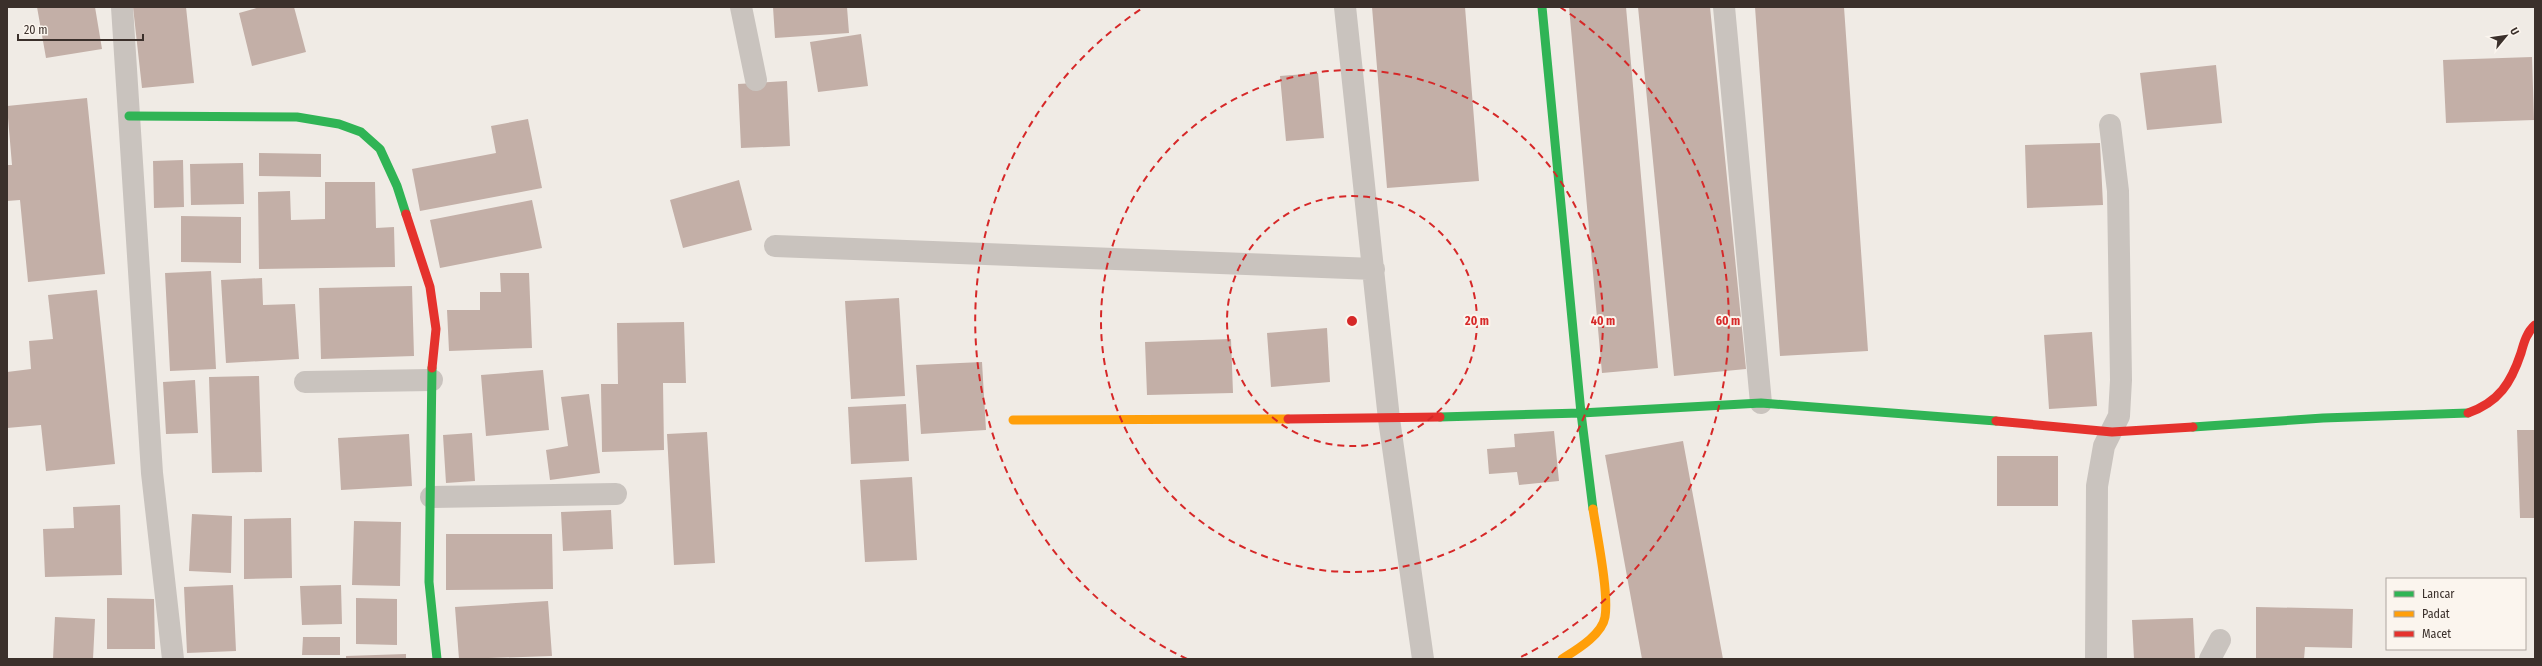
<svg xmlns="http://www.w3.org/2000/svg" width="2542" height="666" font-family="'Fira Sans Condensed',sans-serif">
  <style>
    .building { fill: #c3afa7 }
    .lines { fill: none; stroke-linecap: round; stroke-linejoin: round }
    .street { stroke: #c9c3be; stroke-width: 22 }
    .fast { stroke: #30b455; stroke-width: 9 }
    .slow { stroke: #ff9f0a; stroke-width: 9 }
    .jam { stroke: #e5322d; stroke-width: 9 }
    .ring { fill: none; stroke: #d62828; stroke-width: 2; stroke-dasharray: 7 5 }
    .centre { fill: #d62828; stroke: #fbf5ee; stroke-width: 2 }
    .ring-label { font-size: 12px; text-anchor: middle; font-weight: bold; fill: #d62828; stroke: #fbf5ee; stroke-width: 4; stroke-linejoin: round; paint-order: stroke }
  </style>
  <rect width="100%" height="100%" fill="#f0ebe5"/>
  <path class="building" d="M37,7H95L102,49L46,58Z
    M133,7H186L194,83L142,88Z
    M260,7H294L306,52L252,66L239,13Z
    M773,7H847L849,33L775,38Z
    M1372,7H1465L1479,181L1387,188Z
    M1569,7H1626L1658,368L1602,373Z
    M1638,7H1710L1746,369L1674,376Z
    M1755,7H1844L1868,351L1780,356Z
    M861,34L868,86L818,92L810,42Z
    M2532,57L2534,120L2446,123L2443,60Z
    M2216,65L2222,123L2147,130L2140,73Z
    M1318,73L1324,138L1286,141L1280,76Z
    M787,81L790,146L741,148L738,84Z
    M87,98L105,274L28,282L20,200L7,201V165H12L7,106Z
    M528,119L542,188L420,211L412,169L496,153L491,126Z
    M2100,143L2103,205L2027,208L2025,145Z
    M259,153L321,154V177L259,176Z
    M183,160L184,207L154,208L153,161Z
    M243,163L244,204L191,205L190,164Z
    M739,180L752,230L683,248L670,200Z
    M325,182H375L376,228L394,227L395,267L259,269L258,192L290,191L291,220L325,219Z
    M532,200L542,248L440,268L430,220Z
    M181,216L241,217V263L181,262Z
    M211,271L216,369L170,371L165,273Z
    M500,273H529L532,348L449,351L447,310H480V292H501Z
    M262,278L263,305L295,304L299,359L226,363L221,280Z
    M412,286L414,356L321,359L319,288Z
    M97,290L115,464L46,471L41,425L7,428V372L31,369L29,341L53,339L48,295Z
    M899,298L905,396L851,399L845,301Z
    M684,322L686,383H663L664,450L602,452L601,384H618L617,323Z
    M1327,328L1330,382L1271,387L1267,333Z
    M2092,332L2097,406L2049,409L2044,335Z
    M1231,339L1233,393L1147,395L1145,342Z
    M982,362L986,430L921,434L916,365Z
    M543,370L549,430L486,436L481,375Z
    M259,376L262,472L212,473L209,377Z
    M195,380L198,433L166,434L163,382Z
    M589,394L600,473L550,480L546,450L568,446L561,397Z
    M906,404L909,461L851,464L848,407Z
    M2517,430H2535V518H2520Z
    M1554,431L1559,481L1519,485L1517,472L1489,474L1487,449L1515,447L1514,434Z
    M707,432L715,563L674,565L667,434Z
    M472,433L475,481L446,483L443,435Z
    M409,434L412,486L341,490L338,438Z
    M1683,441L1723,659H1642L1605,455Z
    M1997,456H2058V506H1997Z
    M912,477L917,560L865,562L860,480Z
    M120,505L122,575L45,577L43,529L74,528L73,507Z
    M611,510L613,549L563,551L561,512Z
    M192,514L232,516L231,573L189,571Z
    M291,518L292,578L244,579V519Z
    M354,521L401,522L400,586L352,585Z
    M446,534H552L553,589L446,590Z
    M233,585L236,651L187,653L184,587Z
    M341,585L342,624L302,625L300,586Z
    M107,598L154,599L155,649H107Z
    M356,598L397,599V645L356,644Z
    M548,601L552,656L459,659L455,607Z
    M2256,607L2353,609L2352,648L2305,647L2304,659H2256Z
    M55,617L95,619L93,659H53Z
    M2193,618L2195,659H2134L2132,620Z
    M303,637H340V655H302Z
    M406,654V659H346V656Z"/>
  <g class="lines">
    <path class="street" d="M122,7L152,473L173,659
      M741,7L756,80
      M1345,7L1389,419L1423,659
      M1724,7L1761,403
      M775,246L1374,269
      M305,382L432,380
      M431,497L616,494
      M2096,659L2097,486L2104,446L2119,416L2121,380L2118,191L2110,125
      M2210,659L2220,640"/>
    <path class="fast" d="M1542,7L1581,413L1593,509
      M129,116L297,117L339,124L361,132L380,149L397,186L406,214
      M432,368L429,582L437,659
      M1440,417L1581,413L1761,403L1996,421
      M2193,427L2323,418L2468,413"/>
    <path class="slow" d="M1013,420L1288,419
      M1562,659C1576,650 1602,635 1605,617C1609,593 1597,535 1593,509"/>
    <path class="jam" d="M406,214L430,287L436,329L432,368
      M2468,413C2499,402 2511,383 2521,353C2524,342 2527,332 2535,325
      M1288,419L1440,417
      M1996,421L2112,432L2193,427"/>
  </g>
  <g class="ring">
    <circle cx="1352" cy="321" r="125"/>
    <circle cx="1352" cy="321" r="251"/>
    <path d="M1187 659A376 376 0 0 1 1144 7M1560 7A376 376 0 0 1 1517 659"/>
  </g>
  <circle cx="1352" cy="321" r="6" class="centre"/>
  <g class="ring-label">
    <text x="1477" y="325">20 m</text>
    <text x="1603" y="325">40 m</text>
    <text x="1728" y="325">60 m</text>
  </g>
  <rect width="2542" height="666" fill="none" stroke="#3b302b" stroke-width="16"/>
  <rect x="2386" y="578" width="140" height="72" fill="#fbf5ee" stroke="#aea6a0"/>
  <rect x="2394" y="591" width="20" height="6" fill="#30b455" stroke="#aea6a0"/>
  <text x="2422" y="598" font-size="12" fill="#3b302b">Lancar</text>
  <rect x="2394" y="611" width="20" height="6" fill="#ff9f0a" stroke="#aea6a0"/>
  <text x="2422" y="618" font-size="12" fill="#3b302b">Padat</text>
  <rect x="2394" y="631" width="20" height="6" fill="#e5322d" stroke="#aea6a0"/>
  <text x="2422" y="638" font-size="12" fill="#3b302b">Macet</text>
  <g transform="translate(2506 36) rotate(61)" stroke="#fbf5ee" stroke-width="3" paint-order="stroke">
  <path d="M0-3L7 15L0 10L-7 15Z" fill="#3b302b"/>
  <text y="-6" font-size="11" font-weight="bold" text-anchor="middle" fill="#3b302b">U</text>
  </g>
  <path d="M18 34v6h125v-6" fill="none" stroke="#3b302b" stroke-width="2"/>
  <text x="24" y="34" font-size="12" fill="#3b302b" stroke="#fbf5ee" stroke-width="3" paint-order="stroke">20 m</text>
</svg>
